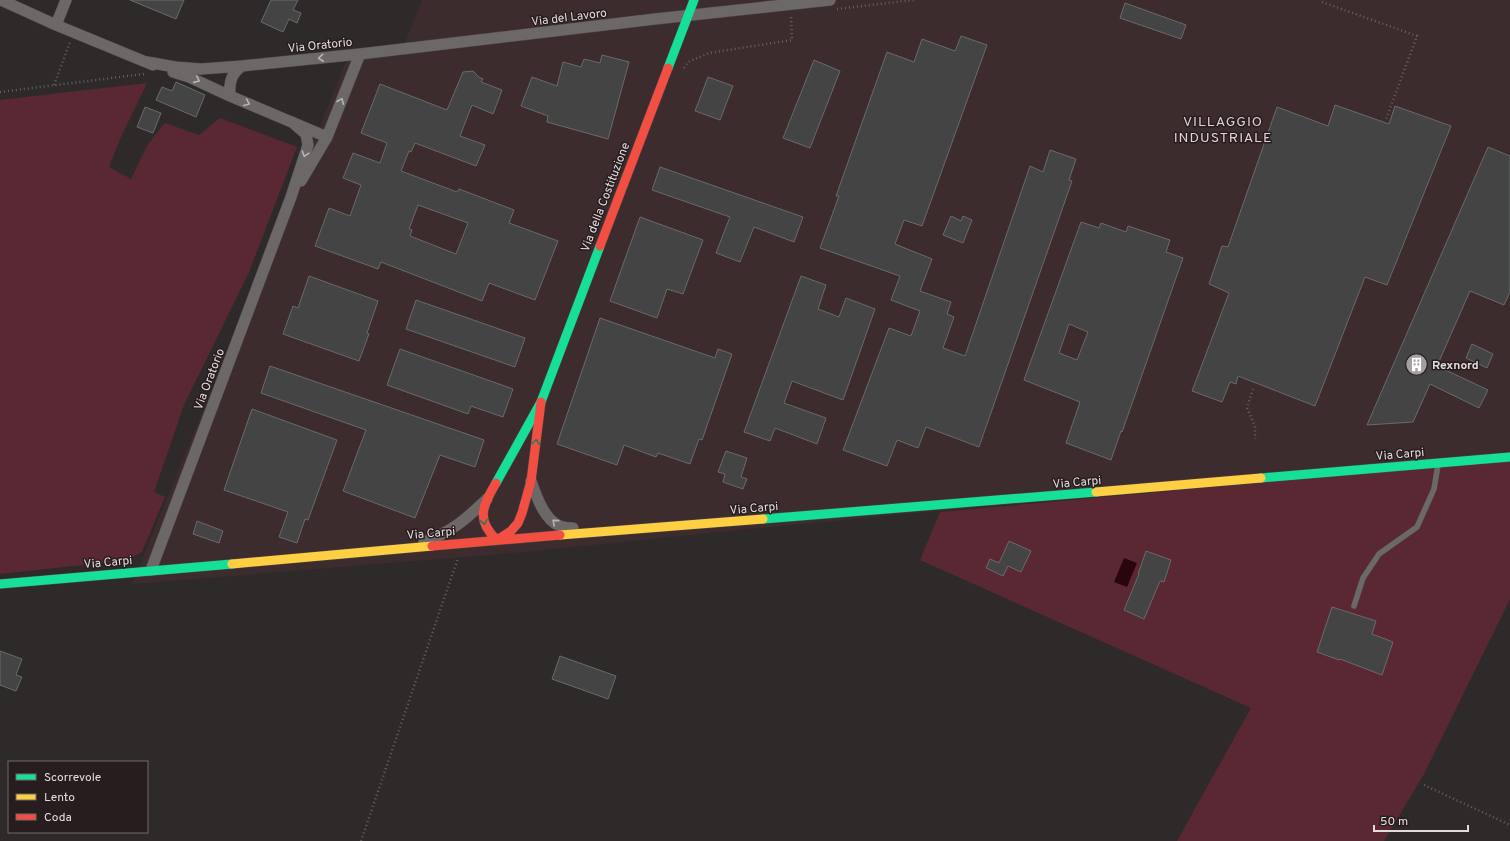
<svg xmlns="http://www.w3.org/2000/svg" width="1510" height="841" font-family="Overpass,sans-serif">
  <style>
    .built { fill: #3d2c2e }
    .green { fill: #5a2832 }
    .water { fill: #29050e }
    .building { fill: #444445; stroke: #696a6b; fill-rule: evenodd }
    .lines { fill: none; stroke-linecap: round; stroke-linejoin: round }
    .lane-casing { stroke: #4c4747; stroke-width: 6 }
    .street-casing { stroke: #4c4747; stroke-width: 12 }
    .fast-casing { stroke: #4c4747; stroke-width: 10 }
    .slow-casing { stroke: #4c4747; stroke-width: 10 }
    .jam-casing { stroke: #4c4747; stroke-width: 10 }
    .path { stroke: #666161; stroke-width: 2.5; stroke-dasharray: 1 3; stroke-linecap: butt }
    .lane { stroke: #6c6868; stroke-width: 5.5 }
    .street { stroke: #6c6868; stroke-width: 11 }
    .fast { stroke: #16e098; stroke-width: 9 }
    .slow { stroke: #ffcf43; stroke-width: 9 }
    .jam { stroke: #f24e42; stroke-width: 9 }
    .oneway { stroke: #bab3b3 }
    .oneway2 { stroke: #1f7e5b }
    .labels { text-anchor: middle; stroke-width: 3; stroke-linejoin: round; paint-order: stroke }
    .street-label { font-size: 12px; fill: #e4dcdc; stroke: #281d1e }
    .poi-label { font-size: 12px; font-weight: bold; fill: #e4dcdc; stroke: #281d1e; text-anchor: start }
    .quarter-label { font-size: 14px; letter-spacing: 1px; fill: #e1d2d4; stroke: #281d1e }
  </style>
  <rect width="100%" height="100%" fill="#2f2a2a"/>
  <path class="built" d="M422,0H1510V460L893,515L512,553L132,584L350,52L403,48Z"/>
  <path class="green" d="M147,83L121,137L109,167L131,179L148,144L165,123L199,135L220,118L297,147L249,272L184,405L154,492L165,497L142,552L128,560L0,574V100Z
    M1510,460V599L1424,774L1384,841H1177L1251,708L920,560L940,512Z"/>
  <path class="water" d="M1124,558L1137,563L1127,587L1114,582Z"/>
  <path class="building" d="M130,0H184L176,19Z
    M271,0H298L293,10L301,13L297,23L289,19L283,32L261,22Z
    M1125,3L1186,25L1181,39L1120,18Z
    M961,36L987,45L922,226L904,220L895,244L932,259L920,291L951,302L947,314L954,317L943,348L965,356L1030,166L1043,172L1050,150L1076,159L1069,180L1072,181L979,447L926,427L918,448L897,440L887,466L843,450L889,328L911,336L920,311L891,300L900,276L820,248L839,196H836L887,52L914,62L922,39L955,51Z
    M602,55L629,62L608,139L547,122L548,116L521,106L532,77L557,86L563,62L581,67L584,59L600,63Z
    M814,60L840,71L810,148L783,138Z
    M473,71L479,77L483,79L481,82L502,90L493,114L472,105L460,136L485,145L476,166L415,143L411,152L409,151L401,171L457,192L459,189L514,210L509,223L558,241L535,300L489,283L482,301L381,262L378,269L315,246L329,208L350,216L361,185L343,178L353,153L380,163L387,143L361,133L380,84L447,110L463,72ZM418,205L468,223L456,254L410,236L412,230L409,229Z
    M708,77L733,86L720,120L695,111Z
    M176,82L205,95L196,117L156,100L162,87L172,91Z
    M1335,105L1389,124L1395,106L1451,126L1387,285L1365,277L1315,406L1238,376L1236,384L1230,382L1222,402L1192,391L1229,293L1209,284L1222,246L1228,247L1277,107L1328,126Z
    M145,107L161,113L153,133L137,127Z
    M1488,147L1510,156V292L1504,305L1470,291L1437,366L1488,390L1479,408L1430,384L1413,422L1367,425Z
    M660,167L803,217L794,242L754,227L740,262L716,253L730,217L652,190Z
    M951,216L961,221L963,216L972,220L963,243L943,235Z
    M640,217L703,240L683,294L667,289L657,318L610,301Z
    M1081,222L1099,228L1101,223L1126,232L1128,226L1170,240L1166,252L1183,258L1122,432L1121,431L1111,460L1066,443L1080,402L1024,380ZM1069,324L1088,332L1077,360L1059,353Z
    M309,276L378,301L367,333L369,334L359,361L283,334L293,306L298,308Z
    M801,276L826,285L818,309L839,317L846,298L875,309L843,400L792,381L784,403L826,418L817,444L775,428L770,441L744,432Z
    M416,300L525,338L515,367L406,329Z
    M600,318L715,358L718,349L732,354L702,440L699,439L690,464L658,453L656,457L624,445L617,465L557,444Z
    M1472,344L1493,354L1487,368L1466,358Z
    M400,349L513,389L503,417L471,406L468,414L387,385Z
    M270,366L484,440L475,467L440,455L415,518L343,491L366,430L261,393Z
    M252,409L337,440L308,520L305,519L297,543L279,537L288,512L224,490Z
    M726,451L747,458L741,477L747,479L743,489L723,482L725,474L718,472Z
    M197,521L223,531L219,543L193,534Z
    M1009,541L1031,551L1021,572L1008,566L1003,576L986,568L990,559L999,563Z
    M1146,551L1171,560L1164,582L1160,581L1144,619L1124,610L1139,574H1138Z
    M1332,607L1376,621L1372,634L1393,642L1382,675L1340,659L1339,660L1317,652Z
    M0,651L22,659L16,675L22,677L16,691L0,685Z
    M560,656L616,676L608,699L552,679Z"/>
  <g class="lines">
    <defs>
      <path id="lane" d="M1354,606L1363,578L1379,554L1417,527L1434,489L1438,465"/>
      <path id="street" d="M1,0L56,25L153,65
        M56,25L66,0
        M147,62L175,67L201,69L242,66L360,54L655,19L830,0
        M242,66C231,74 229,82 230,96L327,137
        M173,72L189,77L230,96
        M301,181L327,137L360,54
        M531,481C536,495 544,520 560,526C564,528 569,528 573,528
        M424,542C453,531 465,520 487,499
        M151,570L291,197L308,145L306,134L292,122"/>
      <path id="fast" d="M668,68L694,0
        M1261,478L1510,457
        M496,483L541,402L600,246
        M763,519L1096,492
        M0,584L232,564"/>
      <path id="slow" d="M1096,492L1261,478
        M560,535L763,519
        M232,564L432,546"/>
      <path id="jam" d="M600,246L668,68
        M496,483C483,505 475,520 497,540L511,531L518,523L522,513L531,481L541,402
        M432,546L560,535"/>
    </defs>
    <use href="#lane" class="lane-casing"/>
    <use href="#street" class="street-casing"/>
    <use href="#fast" class="fast-casing"/>
    <use href="#slow" class="slow-casing"/>
    <use href="#jam" class="jam-casing"/>
    <path class="path" d="M1322,2L1417,36L1386,119
      M837,9L914,0
      M684,68L688,62L709,53L792,40L791,15
      M54,85L70,42
      M0,92L144,74
      M1253,389L1247,408L1255,426V439
      M1424,785L1510,825
      M361,841L458,558"/>
    <use href="#lane" class="lane"/>
    <use href="#street" class="street"/>
    <use href="#fast" class="fast"/>
    <use href="#slow" class="slow"/>
    <use href="#jam" class="jam"/>
  </g>
  <defs><path id="oneway-chevron" d="M-2-3.5L2.5 0L-2 3.5" fill="none" stroke-width="1.6" stroke-linecap="round" stroke-linejoin="round"/></defs>
  <g class="oneway">
    <use href="#oneway-chevron" transform="translate(321 58) rotate(174)"/>
    <use href="#oneway-chevron" transform="translate(197 80) rotate(24)"/>
    <use href="#oneway-chevron" transform="translate(341 101) rotate(-68)"/>
    <use href="#oneway-chevron" transform="translate(247 103) rotate(23)"/>
    <use href="#oneway-chevron" transform="translate(305 154) rotate(108)"/>
    <use href="#oneway-chevron" transform="translate(555 522) rotate(-140)"/>
  </g>
  <g class="oneway2">
    <use href="#oneway-chevron" transform="translate(536 442) rotate(-83)"/>
    <use href="#oneway-chevron" transform="translate(484 522) rotate(80)"/>
  </g>
  <defs>
    <symbol id="building-disc" viewBox="-11 -11 22 22"><circle r="9.5" fill="#a59e9e" stroke="#281d1e"/><path d="M-4-6H4V6H1V3H-1V6H-4ZM-2.5-4.3h1.7v1.8h-1.7ZM.8-4.3h1.7v1.8H.8ZM-2.5-1h1.7V.8h-1.7ZM.8-1h1.7V.8H.8Z" fill="#fff"/></symbol>
  </defs>
  <g fill-rule="evenodd">
    <use href="#building-disc" x="1404" y="352" width="25" height="25"/>
  </g>
  <g class="labels">
    <g class="street-label">
      <text transform="translate(569 17) rotate(-7)" y="4">Via del Lavoro</text>
      <text transform="translate(320 45) rotate(-6)" y="4">Via Oratorio</text>
      <text transform="translate(605 197) rotate(-69)" y="4">Via della Costituzione</text>
      <text transform="translate(209 379) rotate(-69)" y="4">Via Oratorio</text>
      <text transform="translate(1400 454) rotate(-5)" y="4">Via Carpi</text>
      <text transform="translate(1077 482) rotate(-5)" y="4">Via Carpi</text>
      <text transform="translate(754 508) rotate(-5)" y="4">Via Carpi</text>
      <text transform="translate(431 533) rotate(-5)" y="4">Via Carpi</text>
      <text transform="translate(108 562) rotate(-5)" y="4">Via Carpi</text>
    </g>
    <g class="poi-label">
      <text x="1432" y="369">Rexnord</text>
    </g>
    <g class="quarter-label">
      <text x="1223" y="126">VILLAGGIO<tspan x="1223" dy="16">INDUSTRIALE</tspan></text>
    </g>
  </g>
  <rect x="8" y="761" width="140" height="72" fill="#281d1e" stroke="#73696a"/>
  <rect x="16" y="774" width="20" height="6" fill="#16e098" stroke="#73696a"/>
  <text x="44" y="781" font-size="12" fill="#e4dcdc">Scorrevole</text>
  <rect x="16" y="794" width="20" height="6" fill="#ffcf43" stroke="#73696a"/>
  <text x="44" y="801" font-size="12" fill="#e4dcdc">Lento</text>
  <rect x="16" y="814" width="20" height="6" fill="#f24e42" stroke="#73696a"/>
  <text x="44" y="821" font-size="12" fill="#e4dcdc">Coda</text>
  <path d="M1374 825v6h94v-6" fill="none" stroke="#e4dcdc" stroke-width="2"/>
  <text x="1380" y="825" font-size="12" fill="#e4dcdc" stroke="#281d1e" stroke-width="3" paint-order="stroke">50 m</text>
</svg>
